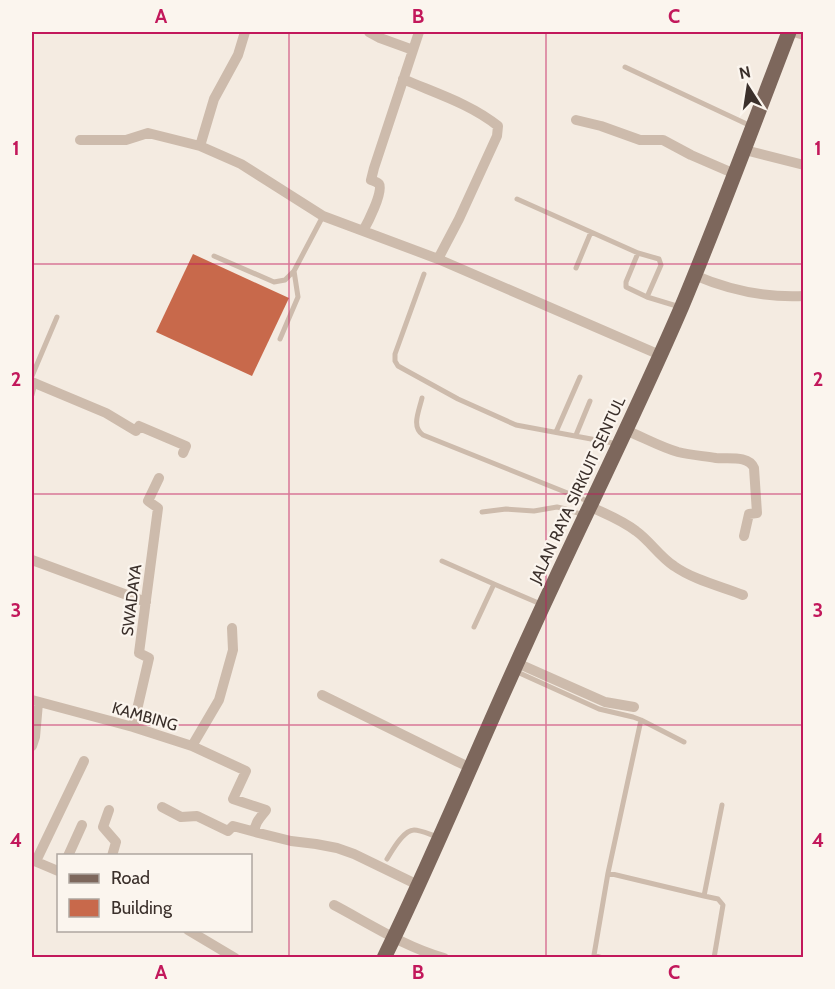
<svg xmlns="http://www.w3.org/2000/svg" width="835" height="989" font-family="Cabin,sans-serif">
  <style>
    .building { fill: #c8694b }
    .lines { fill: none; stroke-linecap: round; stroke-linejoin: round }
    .service { stroke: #cdbbac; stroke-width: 5 }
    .minor { stroke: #cdbbac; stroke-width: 10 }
    .primary { stroke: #7d675c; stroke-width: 15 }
    .grid { fill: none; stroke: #c2185b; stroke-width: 1.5; stroke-opacity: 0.55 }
    .labels { text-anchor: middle; stroke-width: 4.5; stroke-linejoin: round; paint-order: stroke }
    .street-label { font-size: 16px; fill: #3b302b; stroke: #fbf5ee }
    .neatline { fill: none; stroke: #c2185b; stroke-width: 2 }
    .grid-label { font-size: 20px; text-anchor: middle; font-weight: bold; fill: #c2185b }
  </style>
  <rect width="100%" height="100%" fill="#f4ebe1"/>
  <path class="building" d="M193,254L289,298L252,376L156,332Z"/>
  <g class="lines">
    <path class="service" d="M625,67L751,126
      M517,199L638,253L659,259L661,265L647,297
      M638,253L626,282V287L647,297L680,307
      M214,256L274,282L285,280L294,271
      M576,268L591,232
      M424,274L395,354V361L398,366L458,399L516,425L618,444
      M280,339L298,297L294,271L323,216
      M32,376L57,317
      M32,395L35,383
      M422,398C419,411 411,427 423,435L590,502
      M556,432L580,377
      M576,435L590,401
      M482,512L506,509L534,511L557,507L566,509L583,515
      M442,561L494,584
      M474,627L494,584L543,605
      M515,671L599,709L633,717L641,720L608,873L594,955L603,958
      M641,720L684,742
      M387,859C392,851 403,830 414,830C421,830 431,835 438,837
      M608,873L704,896
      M714,958L723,905L718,899L704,896L722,805"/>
    <path class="minor" d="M369,32L380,38L413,50
      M794,32L804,35
      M403,79C435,93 471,104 498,126L497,136L459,219L438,259
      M576,120L601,126L640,140H663L691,155L735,174
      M80,140H126L148,133L200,146L241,164L323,216L438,259L660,355
      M200,146L214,99L238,55L245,32
      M745,150L804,165
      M363,231C367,224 384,191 379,184C377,182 374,181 371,180L374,168L419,32
      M694,275C729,290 766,298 804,296
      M32,382L106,413L136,431L139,426L186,446L183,453
      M625,430C643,437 660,447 678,452C690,455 704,456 716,458C728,459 749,455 754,468L757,513L749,514L744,536
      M591,507C606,514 622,520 636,531C650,541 659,556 674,566C694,580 720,586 743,595
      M32,560L146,602
      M517,663L605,702L634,707
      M322,695L456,761L471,768
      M32,700L133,727L192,746L246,771L233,799L266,810C261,817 254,823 255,832L291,841L316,844L337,848L354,854L418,885
      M133,727L149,658L139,653L158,508L148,501L159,478
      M32,746L35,737L38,703
      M192,746L219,700L233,650L232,628
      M162,807L181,817L197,816L228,831L233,826L255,832
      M109,810L103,827L116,842L112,856
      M68,856L82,825
      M32,860L58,871
      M36,861L84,761
      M334,905C370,924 405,947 444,958
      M188,930L235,958"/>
    <path class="primary" d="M384,958C435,854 478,747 526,643C577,530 633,420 682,306C720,215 754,123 789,32"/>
  </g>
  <path class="grid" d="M289,32V958M546,32V958M32,264H804M32,494H804M32,725H804"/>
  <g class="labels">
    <g class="street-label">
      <text transform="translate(577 490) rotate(-65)" y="6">JALAN RAYA SIRKUIT SENTUL</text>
      <text transform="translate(131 600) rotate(-83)" y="6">SWADAYA</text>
      <text transform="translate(145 716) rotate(16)" y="6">KAMBING</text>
    </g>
  </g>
  <rect width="835" height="989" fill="none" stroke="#fbf5ee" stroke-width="66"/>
  <rect x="57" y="854" width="195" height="78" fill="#fbf5ee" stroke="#aea6a0" stroke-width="1.5"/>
  <rect x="69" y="874" width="30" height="9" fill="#7d675c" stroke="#aea6a0" stroke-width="1.5"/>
  <text x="111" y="884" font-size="18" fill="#3b302b">Road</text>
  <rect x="69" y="899" width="30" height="18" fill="#c8694b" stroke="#aea6a0" stroke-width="1.5"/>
  <text x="111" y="914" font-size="18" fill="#3b302b">Building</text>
  <g transform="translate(748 87) rotate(348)" stroke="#fbf5ee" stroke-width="4.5" paint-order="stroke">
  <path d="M0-4.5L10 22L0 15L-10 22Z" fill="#3b302b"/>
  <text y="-9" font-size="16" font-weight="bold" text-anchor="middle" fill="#3b302b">N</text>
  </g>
  <rect x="33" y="33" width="769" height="923" class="neatline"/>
  <g class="grid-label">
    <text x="161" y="23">A</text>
    <text x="418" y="23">B</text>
    <text x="674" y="23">C</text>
    <text x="16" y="155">1</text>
    <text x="818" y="155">1</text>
    <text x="16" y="386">2</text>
    <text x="818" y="386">2</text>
    <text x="16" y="617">3</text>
    <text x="818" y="617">3</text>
    <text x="16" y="847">4</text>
    <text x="818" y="847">4</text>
    <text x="161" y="979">A</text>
    <text x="418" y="979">B</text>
    <text x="674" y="979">C</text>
  </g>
</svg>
